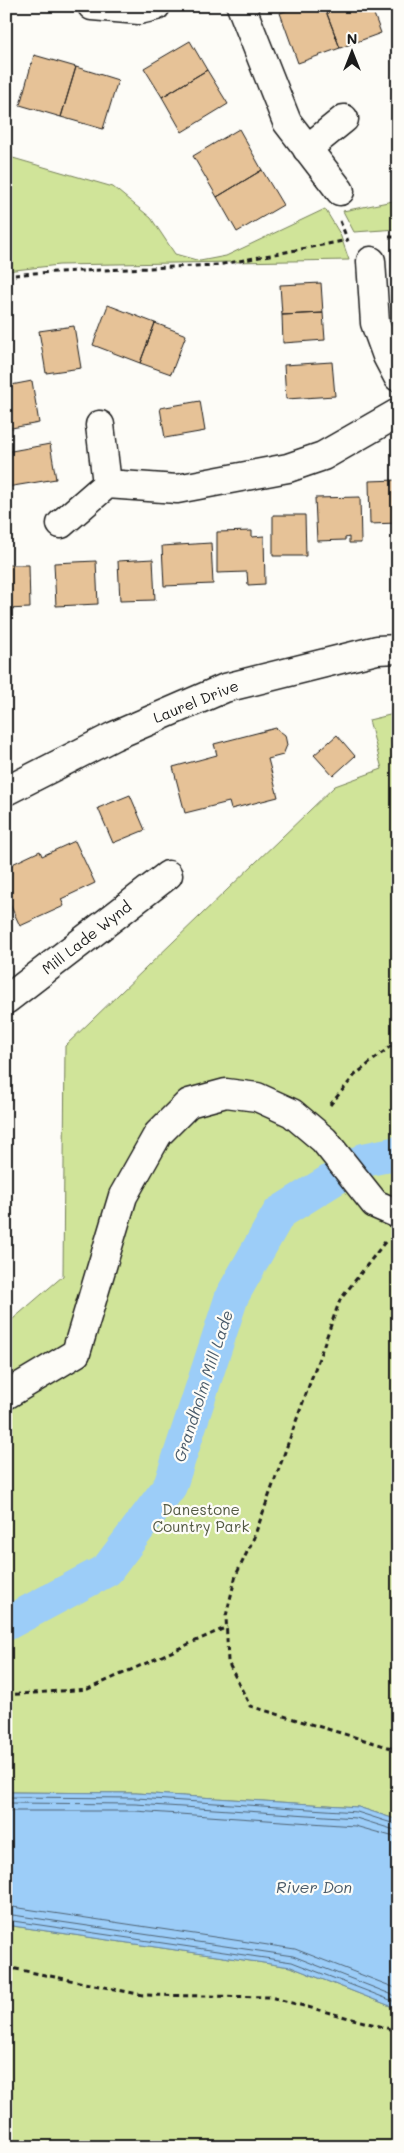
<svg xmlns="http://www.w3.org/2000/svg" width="404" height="2153" font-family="Mali,sans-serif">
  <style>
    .green { fill: #d0e499; stroke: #76805a }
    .water { fill: #9ccdf8; stroke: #6986a0 }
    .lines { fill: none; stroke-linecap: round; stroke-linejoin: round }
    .shore { stroke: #4f6374; stroke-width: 1 }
    .canal { stroke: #9ccdf8; stroke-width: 34 }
    .building { fill: #e6c297; stroke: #1c1c1c }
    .minor-casing { stroke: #1c1c1c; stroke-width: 31 }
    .path { stroke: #1c1c1c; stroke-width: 3; stroke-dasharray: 5 4; stroke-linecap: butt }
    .minor { stroke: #fdfcf7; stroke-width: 28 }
    .labels { text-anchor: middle; stroke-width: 4.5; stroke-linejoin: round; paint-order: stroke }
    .street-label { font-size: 15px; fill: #1c1c1c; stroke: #fdfcf7 }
    .park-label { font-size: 15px; fill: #525842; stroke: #fdfcf7 }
    .water-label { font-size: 16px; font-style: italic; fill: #495a69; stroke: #fdfcf7 }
  </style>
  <rect width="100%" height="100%" fill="#fdfcf7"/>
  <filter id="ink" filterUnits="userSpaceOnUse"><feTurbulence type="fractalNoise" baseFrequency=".02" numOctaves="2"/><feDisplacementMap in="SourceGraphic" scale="10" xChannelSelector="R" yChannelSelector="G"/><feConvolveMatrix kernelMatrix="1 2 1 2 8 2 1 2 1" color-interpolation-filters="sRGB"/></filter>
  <g filter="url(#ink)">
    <path class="green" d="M6,156L113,187L151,218L175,254L200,261L226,256L325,209L340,234L349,260L59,265L6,271Z
      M398,200V229L354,232L343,211Z
      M398,713V1820L358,1807L136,1793L6,1792V1325L63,1276L65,1046L335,786L382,769L369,720Z
      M6,1925L291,1967L398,2009V2147H6Z"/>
    <path class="water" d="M6,1792L136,1793L358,1807L398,1820V2009L291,1967L6,1925Z"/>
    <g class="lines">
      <path class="shore" d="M6,1797L136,1798L357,1812L398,1825
        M6,1803L135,1804L356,1818L398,1831
        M6,1811H135L355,1826L398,1838
        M6,1906L295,1949L398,1989
        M6,1914L293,1956L398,1997
        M6,1920L292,1962L398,2003"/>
      <path class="canal" d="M6,1624L107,1570L170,1486L232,1296L279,1213L364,1160L398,1153"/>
    </g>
    <path class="building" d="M299,6H324L340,48L298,63L280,13Z
      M324,6H371L381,33L340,48Z
      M190,41L207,70L162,97L144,68Z
      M34,55L76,67L61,117L20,105Z
      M76,67L118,80L103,129L61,117Z
      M207,70L228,104L182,132L162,97Z
      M239,129L262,170L217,197L193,156Z
      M262,170L283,205L237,232L217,197Z
      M321,283L323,313L282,315L280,285Z
      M108,305L155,323L140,363L93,345Z
      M323,313L325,340L283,343L282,315Z
      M155,323L186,335L171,374L140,363Z
      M74,326L81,368L46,373L39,331Z
      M332,362L335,396L286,399L284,365Z
      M32,381L39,423L6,429V386Z
      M200,401L205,431L165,438L160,408Z
      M50,444L56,479L7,487L6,452Z
      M398,480V523L370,524L369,481Z
      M360,497L361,543H349V537L345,538V540L317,541L315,498Z
      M273,515H305L306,556H273Z
      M252,531V537L264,536L265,584L248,585L247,572L217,573V532Z
      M211,543L213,584L164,586L162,546Z
      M153,559L155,600L120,601L118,561Z
      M96,561L98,604L56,606L54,563Z
      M6,565H29L30,608L6,609Z
      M276,728L285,735L287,745L283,755L268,759L278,797L231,809L229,802L185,813L173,767L217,755L214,744Z
      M337,735L355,756L333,776L314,755Z
      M130,795L145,830L113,843L98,808Z
      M75,841L95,883L61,899L64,906L20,926L6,896V867L40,851L42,856Z"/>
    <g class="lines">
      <defs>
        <path id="minor" d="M92,6L139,10L156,6
          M241,6L287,122L340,191
          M307,149L344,119
          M371,261L375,323L387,356L398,377
          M100,425L107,484
          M61,524L107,484L177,489L288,468L323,456L398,413
          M6,791L114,736L225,688L377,650L398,649
          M6,1000L168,875
          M6,1395L76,1353L123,1196L158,1134L189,1103L226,1093L257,1097L292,1113L324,1140L375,1204L398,1214"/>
      </defs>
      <use href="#minor" class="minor-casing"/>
      <path class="path" d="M340,221L348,241
        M389,237H398
        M6,276L34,273L218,265L348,240
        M330,1105L355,1075L398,1040
        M385,1242L340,1300L253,1540L236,1575L226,1616L228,1662L250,1706L398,1750
        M6,1695L88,1689L227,1627
        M6,1967L143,1995L270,1997L398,2031"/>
      <use href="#minor" class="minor"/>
    </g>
  </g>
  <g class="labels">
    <g class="street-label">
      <text transform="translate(196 702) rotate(-22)" y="5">Laurel Drive</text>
      <text transform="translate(87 938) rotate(-38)" y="5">Mill Lade Wynd</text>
    </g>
    <g class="park-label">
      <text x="201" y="1515">Danestone<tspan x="201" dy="17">Country Park</tspan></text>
    </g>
    <g class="water-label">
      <text transform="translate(203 1386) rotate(-72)" y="6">Grandholm Mill Lade</text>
      <text x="314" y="1893">River Don</text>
    </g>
  </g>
  <rect width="404" height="2153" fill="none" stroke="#fdfcf7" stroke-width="25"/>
  <rect x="12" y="12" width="379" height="2128" fill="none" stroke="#1c1c1c" stroke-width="2" filter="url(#ink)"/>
  <g transform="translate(352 52)" stroke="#fdfcf7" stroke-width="4" paint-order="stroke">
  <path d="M0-4L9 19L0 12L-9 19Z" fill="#1c1c1c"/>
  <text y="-8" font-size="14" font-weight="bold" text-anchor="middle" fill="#1c1c1c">N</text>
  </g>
</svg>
